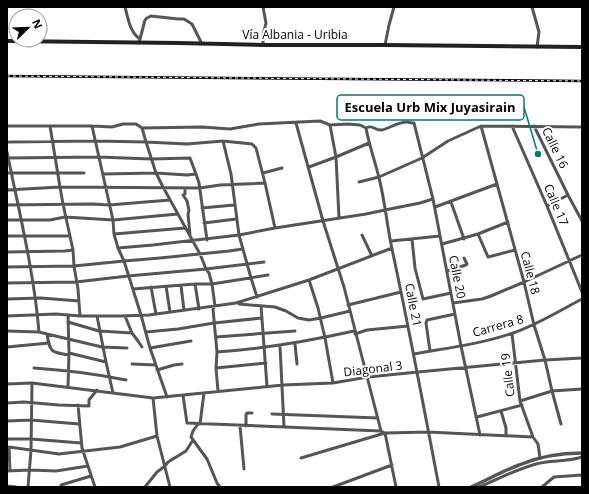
<svg xmlns="http://www.w3.org/2000/svg" width="589" height="494" font-family="'Open Sans',sans-serif">
  <style>
    .lines { fill: none; stroke-linecap: round; stroke-linejoin: round }
    .minor { stroke: #555; stroke-width: 3 }
    .tertiary { stroke: #555; stroke-width: 3.5 }
    .secondary { stroke: #222; stroke-width: 4 }
    .rail-casing { stroke: #000; stroke-width: 2.5 }
    .rail { stroke: #fff; stroke-width: 1; stroke-dasharray: 3; stroke-linecap: butt }
    .labels { text-anchor: middle; stroke-width: 4; stroke-linejoin: round; paint-order: stroke }
    .street-label { font-size: 12px; fill: #000; stroke: #fff }
    .leader { fill: none; stroke: #0f766e; stroke-width: 1.5 }
    .callout-dot { fill: #0f766e; stroke: #fff; stroke-width: 1.5 }
    .callout { fill: #fff; stroke: #0f766e; stroke-width: 1.5 }
    .callout-label { font-size: 13px; text-anchor: middle; font-weight: bold; fill: #000 }
  </style>
  <rect width="100%" height="100%" fill="#fff"/>
  <g class="lines">
    <path class="minor" d="M125,7C128,18 130,33 140,39
      M263,7L266,23L263,35V45
      M532,7L539,32L537,47
      M139,43L145,20L147,18L151,16L178,19H184L192,24L202,44
      M385,45L389,25L394,7
      M296,123L323,221L344,287L381,431L385,433L396,487
      M330,125L336,157L339,218
      M7,126H92L112,127L123,124H136L142,128L202,127L230,129L259,124L320,121L330,125L348,124L360,125L366,128C374,124 374,131 382,130C390,128 398,122 407,122C409,122 411,123 414,123L433,199L461,346L480,435
      M50,126L60,187L200,188L220,185L265,183L275,228
      M92,126L113,220L114,234L118,248L124,261L141,315L150,348L167,397
      M481,126L524,282L534,325L545,360L552,391L561,424
      M512,126L547,206L582,292
      M534,126L568,195L582,221
      M142,128L146,142L156,173L163,187L200,254L206,269L209,273L212,284L215,306L213,309L217,352L216,368L218,391
      M366,128C369,145 375,161 379,178C385,201 387,226 392,249C409,328 424,408 439,487
      M223,141L231,174L239,235L251,278L257,297
      M7,142L95,141L146,142L187,144L223,141L252,144L256,148L265,183
      M7,152C19,211 34,272 39,332L47,334C50,352 50,352 69,355
      M7,158L99,157L151,159L190,158L196,174
      M309,167L336,157L369,143
      M7,173H84
      M263,173L282,168
      M103,174L156,173L187,175L196,174L199,183L207,240
      M359,182L379,177L422,158L448,141L481,126L582,127
      M185,188V194L183,195L187,201L189,210L188,214L190,235
      M7,190L60,187L63,204L73,250L74,266L78,289L80,316
      M451,202L464,239
      M7,205L93,204L109,205L170,200
      M547,206L568,195
      M435,207L497,184
      M202,208L234,205
      M7,220H50L65,217L113,220L178,214
      M204,223L236,219
      M114,234L185,228
      M478,234L488,257L515,250
      M362,235L372,256
      M7,236H70
      M412,239L415,268L423,299L451,293
      M391,241L440,236
      M442,244L478,234L508,222
      M118,248L153,245L239,235L275,228L366,214L385,210L420,203L433,199
      M7,252L65,251L73,250
      M7,267L74,266L124,261L160,258L229,251L243,249
      M447,271L466,265L467,264L464,258
      M309,280L318,308L325,338L333,383
      M7,283L76,282L128,276L206,269L264,262
      M195,284L199,309
      M166,286L170,312
      M181,286L184,310
      M151,287L156,314
      M133,289L195,284H212L268,275
      M7,299L41,298L79,301
      M453,303L482,299L491,296L524,282L582,255
      M239,304L275,307L286,311L298,318L309,320L321,318L350,311
      M348,305L401,292
      M261,306L267,386
      M7,316L56,314L80,316H120L149,315L236,303L309,280L392,248
      M97,316L106,362L113,393
      M125,316L132,333L138,341L142,347
      M68,322L99,331L132,333
      M7,331L39,332
      M146,332L178,329L214,323L262,318
      M47,334L102,347L127,348
      M355,334L367,330L408,326
      M512,334L520,401L533,437L538,444L540,458
      M216,337L295,331
      M295,344L297,364
      M280,346L284,427
      M7,347L49,343
      M150,348L191,341
      M430,351L426,323L427,320L455,314
      M217,352C263,349 309,341 354,331
      M69,353L106,362
      M414,354C447,348 481,344 513,333C537,325 559,311 582,299
      M132,364L156,365
      M34,368C65,370 96,374 126,380
      M216,368L266,363
      M157,370L174,365L182,364
      M7,384L32,383L153,398L283,385L333,383L368,377L418,372L545,360L582,358
      M68,387L69,353L68,315
      M183,395L187,423L381,431
      M153,398L157,436L170,487
      M520,401L552,391L582,389
      M7,403L24,402L59,405L89,406V400L97,390
      M78,405L82,448L95,487
      M501,411L506,428V436
      M272,414L378,418
      M477,417L522,405
      M7,421L31,420L79,424
      M198,424L193,431L191,437L207,459L217,483L220,487
      M200,424L204,393
      M240,426L244,469
      M246,426V415L247,413H252
      M7,439H31L81,443
      M301,458L385,433L428,432L533,437
      M7,471L30,470L56,471L88,466
      M10,471L9,447L59,454L120,447L157,436
      M7,486L16,487
      M28,487L31,450L32,383
      M62,487L61,485L91,476
      M145,487L157,472L165,466L168,462L186,451L193,440
      M333,487L392,465
      M479,487C498,479 517,469 536,464C551,460 567,462 582,457
      M542,487L554,477L582,475"/>
    <path class="tertiary" d="M471,487C487,480 503,471 519,465C538,457 561,453 582,453"/>
    <path class="secondary" d="M7,41L178,43L263,45H385L582,47"/>
    <defs>
      <path id="rail" d="M7,76L582,81"/>
    </defs>
    <use href="#rail" class="rail-casing"/>
    <use href="#rail" class="rail"/>
  </g>
  <g class="labels">
    <g class="street-label">
      <text x="295" y="39">Vía Albania - Uribia</text>
      <text transform="translate(555 148) rotate(64)" y="4">Calle 16</text>
      <text transform="translate(556 205) rotate(67)" y="4">Calle 17</text>
      <text transform="translate(530 273) rotate(75)" y="4">Calle 18</text>
      <text transform="translate(457 277) rotate(79)" y="4">Calle 20</text>
      <text transform="translate(413 305) rotate(79)" y="4">Calle 21</text>
      <text transform="translate(498 326) rotate(-16)" y="4">Carrera 8</text>
      <text transform="translate(373 369) rotate(-7)" y="4">Diagonal 3</text>
      <text transform="translate(508 375) rotate(-97)" y="4">Calle 19</text>
    </g>
  </g>
  <path class="leader" d="M538 154L524 107"/>
  <circle class="callout-dot" cx="538" cy="154" r="4"/>
  <rect class="callout" x="337" y="95" width="187" height="25" rx="4"/>
  <g class="callout-label">
    <text x="430" y="112">Escuela Urb Mix Juyasirain</text>
  </g>
  <rect width="589" height="494" fill="none" stroke="#000000" stroke-width="16"/>
  <g transform="translate(28 28) rotate(67)"><circle r="19" fill="#ffffff" stroke="#999999"/>
  <path d="M0-3L7 15L0 10L-7 15Z" fill="#000000"/>
  <text y="-6" font-size="11" font-weight="bold" text-anchor="middle" fill="#000000">N</text>
  </g>
</svg>
